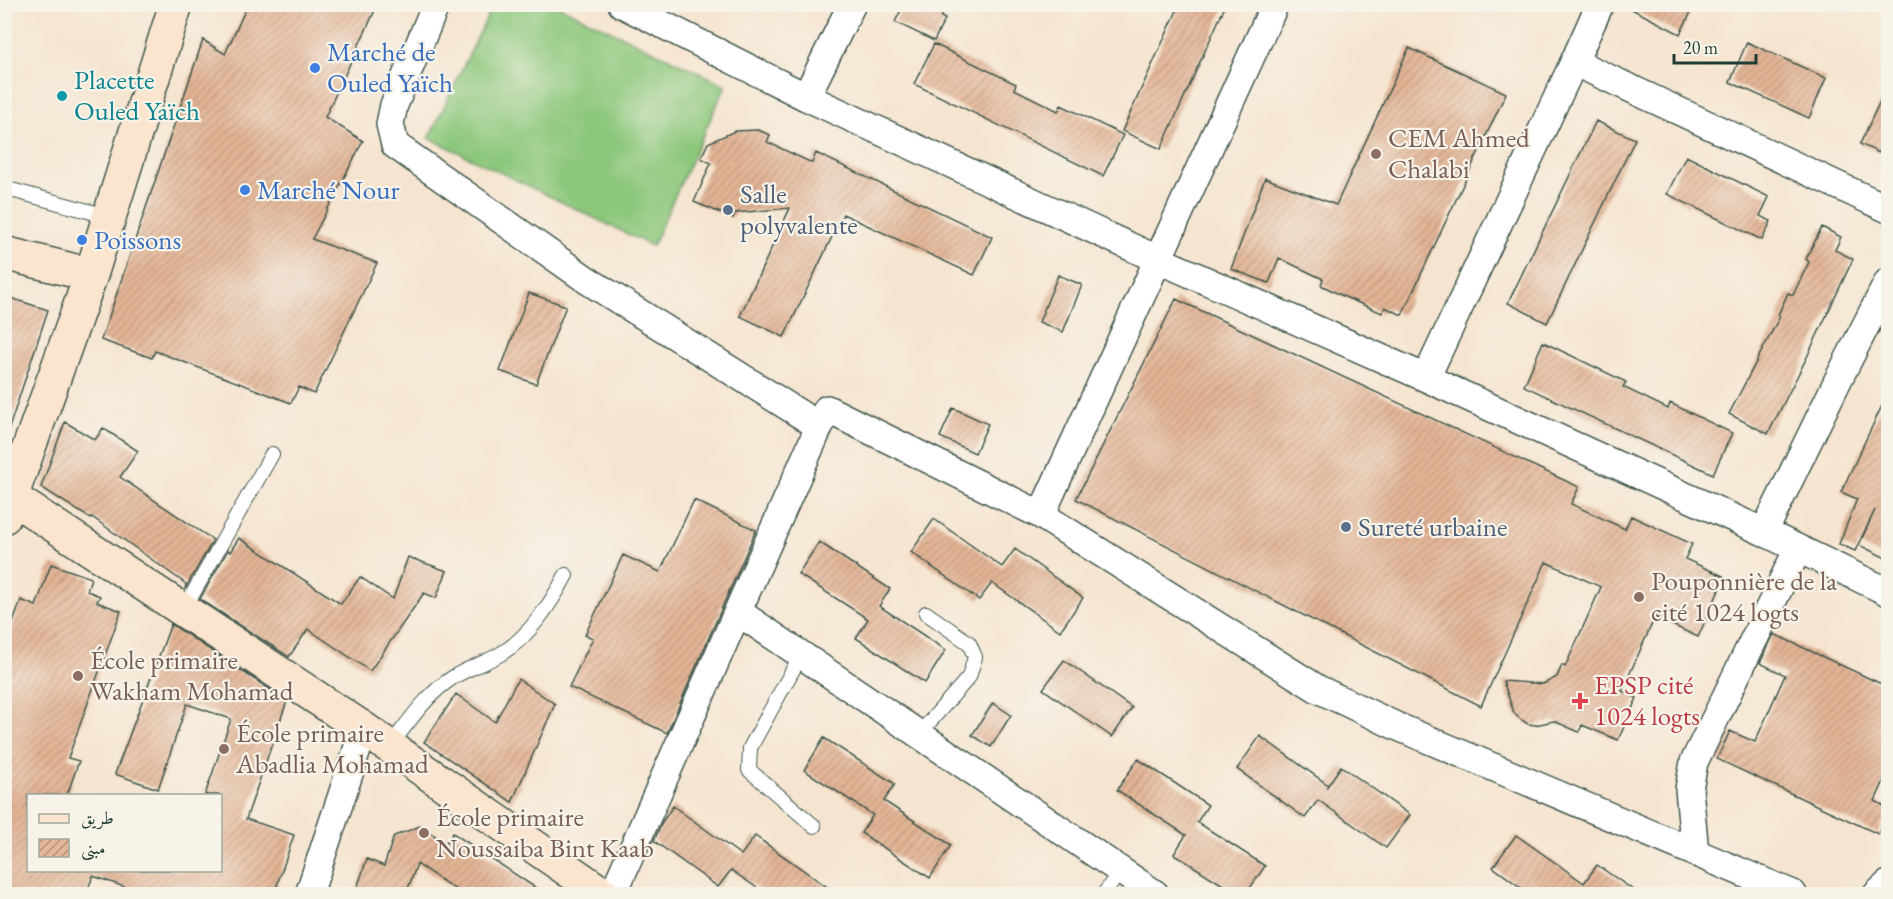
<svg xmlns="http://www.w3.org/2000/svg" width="1893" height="899" font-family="'EB Garamond',Amiri,serif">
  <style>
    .grass { fill: #8cc77c; stroke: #568258; stroke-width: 1.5 }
    .building { fill: url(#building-hatch) }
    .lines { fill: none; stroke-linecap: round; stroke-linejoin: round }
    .lane-casing { stroke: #3f564b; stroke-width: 16 }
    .street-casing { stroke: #3f564b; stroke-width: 30 }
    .secondary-casing { stroke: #3f564b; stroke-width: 36 }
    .lane { stroke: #fff; stroke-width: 14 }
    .street { stroke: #fff; stroke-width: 27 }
    .secondary { stroke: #fbe5cf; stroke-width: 33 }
    .shop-dot { fill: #3f7fe0; stroke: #f7f3e8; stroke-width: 2 }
    .culture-dot { fill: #0f9aa8; stroke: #f7f3e8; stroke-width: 2 }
    .education-dot { fill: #8d6e63; stroke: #f7f3e8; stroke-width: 2 }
    .service-dot { fill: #5c6f8a; stroke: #f7f3e8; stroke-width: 2 }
    .health-dot { fill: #e0444e; stroke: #f7f3e8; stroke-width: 2 }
    .labels { text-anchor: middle; stroke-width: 4.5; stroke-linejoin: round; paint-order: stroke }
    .shop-label { font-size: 27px; fill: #366cbe; stroke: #f7f3e8; text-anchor: start }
    .culture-label { font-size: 27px; fill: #0d838f; stroke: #f7f3e8; text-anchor: start }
    .education-label { font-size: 27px; fill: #785e54; stroke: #f7f3e8; text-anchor: start }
    .service-label { font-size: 27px; fill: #4e5e75; stroke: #f7f3e8; text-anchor: start }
    .health-label { font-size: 27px; fill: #be3a42; stroke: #f7f3e8; text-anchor: start }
  </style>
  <defs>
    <pattern id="building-hatch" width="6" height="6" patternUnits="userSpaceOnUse" patternTransform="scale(1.5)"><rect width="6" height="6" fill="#e4b596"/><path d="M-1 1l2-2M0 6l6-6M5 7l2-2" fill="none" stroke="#b8947b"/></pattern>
  </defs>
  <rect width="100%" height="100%" fill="#f7f3e8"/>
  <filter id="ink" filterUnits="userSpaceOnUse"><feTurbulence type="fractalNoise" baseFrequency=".0167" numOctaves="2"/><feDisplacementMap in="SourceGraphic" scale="12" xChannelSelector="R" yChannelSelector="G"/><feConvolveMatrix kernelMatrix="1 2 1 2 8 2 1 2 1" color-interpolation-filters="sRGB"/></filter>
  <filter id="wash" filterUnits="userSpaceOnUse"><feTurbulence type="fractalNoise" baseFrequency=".008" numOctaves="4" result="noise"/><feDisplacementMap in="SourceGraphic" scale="24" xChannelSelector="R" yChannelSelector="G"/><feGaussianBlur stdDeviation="1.35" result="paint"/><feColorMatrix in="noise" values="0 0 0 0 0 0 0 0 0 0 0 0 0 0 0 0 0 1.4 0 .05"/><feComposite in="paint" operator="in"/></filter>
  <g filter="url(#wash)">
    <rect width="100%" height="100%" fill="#f5e5d0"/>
    <path class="grass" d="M493,5H556L726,85L652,246L429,138Z"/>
    <g id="blocks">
      <path class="building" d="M248,4H378L325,117L363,141L312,239L377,263L314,394L299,387L291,403L155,351L152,358L101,340L203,40L225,54Z
        M904,4H947L941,17L945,19L934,41L895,22Z
        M1180,4H1226L1161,149L1122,131Z
        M1622,4H1689L1687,10L1691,12L1680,34Z
        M1747,42L1826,78L1809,118L1730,82Z
        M934,44L1016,84L1014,89L1058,111L1061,105L1123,135L1103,176L914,84Z
        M1409,48L1506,93L1402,315L1385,307L1382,313L1345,297L1321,285L1323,279L1279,258L1269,283L1231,269L1265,178L1336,205Z
        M1888,84V133L1879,153L1860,144Z
        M1596,121L1635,139L1547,323L1508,303Z
        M758,130L770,135L767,142L812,163L816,153L992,237L974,275L843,214L784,337L740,316L790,208L735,213L733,218L694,202L711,163L701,158L708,143L735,131Z
        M1686,156L1769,197L1760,216L1771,221L1762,240L1667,194Z
        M1822,227L1841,237L1835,250L1853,259L1807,357L1768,434L1729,414L1780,316L1778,315L1788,293L1793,295L1809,262L1806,259Z
        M1058,275L1082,285L1063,332L1039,322Z
        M529,293L566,306L536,384L500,371Z
        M4,296L48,310L9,428H4Z
        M1176,299L1579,487L1571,504L1625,529L1631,516L1692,544L1685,559L1725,577L1698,637L1655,617L1622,691L1637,698L1618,740L1582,725L1579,732L1554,721L1535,725L1528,724L1520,719L1514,713L1503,681L1543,684L1557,677L1562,665L1565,667L1601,587L1546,562L1481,706L1076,499Z
        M1543,342L1626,382L1623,387L1668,409L1670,403L1732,433L1713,474L1524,386Z
        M1888,393V559L1859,545L1875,510L1855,551L1839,544L1857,499L1841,492Z
        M953,408L988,424L975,453L940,437Z
        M65,422L95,440L103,428L138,451L120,477L213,540L185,589L186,584L92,517L91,519L41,487Z
        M694,500L756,530L667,733L569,687L593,638L585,635L623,555L660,572Z
        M934,519L1002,567L1015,549L1083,598L1060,631L992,583L979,600L911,552Z
        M239,538L341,604L360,577L393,599L408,557L447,571L436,598L424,593L370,671L308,629L289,657L200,599L228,550L230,552Z
        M819,542L890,589L879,606L946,650L925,683L856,638L868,619L798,574Z
        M51,564L91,578L87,591L100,596L97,602L121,611L68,758L79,761L67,795H28V870H220V795H205L231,719L187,704L158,789L115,774L171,624L287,701L246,819L294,835L274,894H145L93,876L86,894H4V648L21,600L36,606Z
        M1774,634L1888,687V772L1875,801L1888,808V811L1878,834L1717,759L1730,731L1755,742L1785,675L1760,663Z
        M1064,660L1132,708L1112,737L1043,689Z
        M518,679L555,704L512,802L424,742L456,694L495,722Z
        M993,703L1011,715L991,747L972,735Z
        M1260,736L1328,785L1326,788L1341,766L1410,815L1386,848L1318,800L1305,818L1237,769Z
        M824,738L895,784L884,801L951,845L930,878L861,833L873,815L804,770Z
        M1138,759L1208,805L1197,822L1265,866L1246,894H1237L1174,854L1186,835L1117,790Z
        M673,806L741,855L755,836L837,894H766L731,870L718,887L654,841L662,822Z
        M420,826L446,843L453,833L545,894H462L417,864L406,894H355L367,859L384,866L394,836Z
        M1516,835L1584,883L1597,865L1639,894H1530L1493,867Z"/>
    </g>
  </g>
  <g filter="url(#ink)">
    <use href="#blocks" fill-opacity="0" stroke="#3f564b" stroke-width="1.5"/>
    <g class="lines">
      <defs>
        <path id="lane" d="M4,188L110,217
          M183,611L272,454
          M801,655L750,748L749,770L814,826
          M919,734L969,677L975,657L969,643L926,613
          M389,747C408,723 426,695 452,678C467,668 486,663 502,653C529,637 552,602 566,575
          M1104,894L1120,871"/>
        <path id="street" d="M436,4L394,105L390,124L395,145L587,280L819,426
          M622,4L806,97L1157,259L1426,378L1574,62L1888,209
          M1574,62L1600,4
          M806,97L852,4
          M1426,378L1764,532L1888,592
          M1041,515L1275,4
          M1764,532L1838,380L1888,282
          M738,612L1155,894
          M1695,853L1689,789L1694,762L1798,549
          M309,894L364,729
          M613,894L827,409L1041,515L1318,689L1396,726L1793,894
          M1877,894L1888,884"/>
        <path id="secondary" d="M4,253L91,275
          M11,497L364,729L603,894
          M4,517L91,275L176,4"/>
      </defs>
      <use href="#lane" class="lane-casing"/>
      <use href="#street" class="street-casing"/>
      <use href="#secondary" class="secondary-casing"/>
      <use href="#lane" class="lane"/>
      <use href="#street" class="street"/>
      <use href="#secondary" class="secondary"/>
    </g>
  </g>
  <g class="shop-dot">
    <circle cx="315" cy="68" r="6"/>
    <circle cx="245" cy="190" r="6"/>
    <circle cx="82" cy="240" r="6"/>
  </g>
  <circle class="culture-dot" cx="62" cy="96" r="6"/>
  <g class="education-dot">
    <circle cx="1376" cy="154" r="6"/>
    <circle cx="1639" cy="597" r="6"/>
    <circle cx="78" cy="676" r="6"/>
    <circle cx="224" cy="749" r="6"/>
    <circle cx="424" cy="833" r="6"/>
  </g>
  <g class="service-dot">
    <circle cx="728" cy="210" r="6"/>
    <circle cx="1346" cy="527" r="6"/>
  </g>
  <path class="health-dot" d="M1577 692h6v6h6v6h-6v6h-6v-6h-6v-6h6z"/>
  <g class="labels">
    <g class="shop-label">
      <text x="327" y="61">Marché de<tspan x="327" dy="31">Ouled Yaïch</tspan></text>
      <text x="257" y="199">Marché Nour</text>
      <text x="94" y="249">Poissons</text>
    </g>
    <g class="culture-label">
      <text x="74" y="89">Placette<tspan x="74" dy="31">Ouled Yaïch</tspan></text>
    </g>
    <g class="education-label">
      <text x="1388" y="147">CEM Ahmed<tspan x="1388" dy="31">Chalabi</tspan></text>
      <text x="1651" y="590">Pouponnière de la<tspan x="1651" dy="31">cité 1024 logts</tspan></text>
      <text x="90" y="669">École primaire<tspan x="90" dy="31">Wakham Mohamad</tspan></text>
      <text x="236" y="742">École primaire<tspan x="236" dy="31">Abadlia Mohamad</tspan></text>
      <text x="436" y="826">École primaire<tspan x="436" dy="31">Noussaiba Bint Kaab</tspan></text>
    </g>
    <g class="service-label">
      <text x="740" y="203">Salle<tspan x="740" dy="31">polyvalente</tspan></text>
      <text x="1358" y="536">Sureté urbaine</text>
    </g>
    <g class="health-label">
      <text x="1594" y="694">EPSP cité<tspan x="1594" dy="31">1024 logts</tspan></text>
    </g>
  </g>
  <rect width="1893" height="899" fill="none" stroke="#f7f3e8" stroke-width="24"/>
  <rect x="27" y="794" width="195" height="78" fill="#f7f3e8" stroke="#a1aaa0" stroke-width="1.5"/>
  <rect x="39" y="814" width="30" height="9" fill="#fbe5cf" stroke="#a1aaa0" stroke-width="1.5"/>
  <text x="81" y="824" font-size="18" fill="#1f3d34">طريق</text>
  <rect x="39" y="839" width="30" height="18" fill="url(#building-hatch)" stroke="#a1aaa0" stroke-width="1.5"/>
  <text x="81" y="854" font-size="18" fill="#1f3d34">مبنى</text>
  <path d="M1674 54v9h82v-9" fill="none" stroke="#1f3d34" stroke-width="3"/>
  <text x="1683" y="54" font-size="18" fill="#1f3d34" stroke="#f7f3e8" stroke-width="4.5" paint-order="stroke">20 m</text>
</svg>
